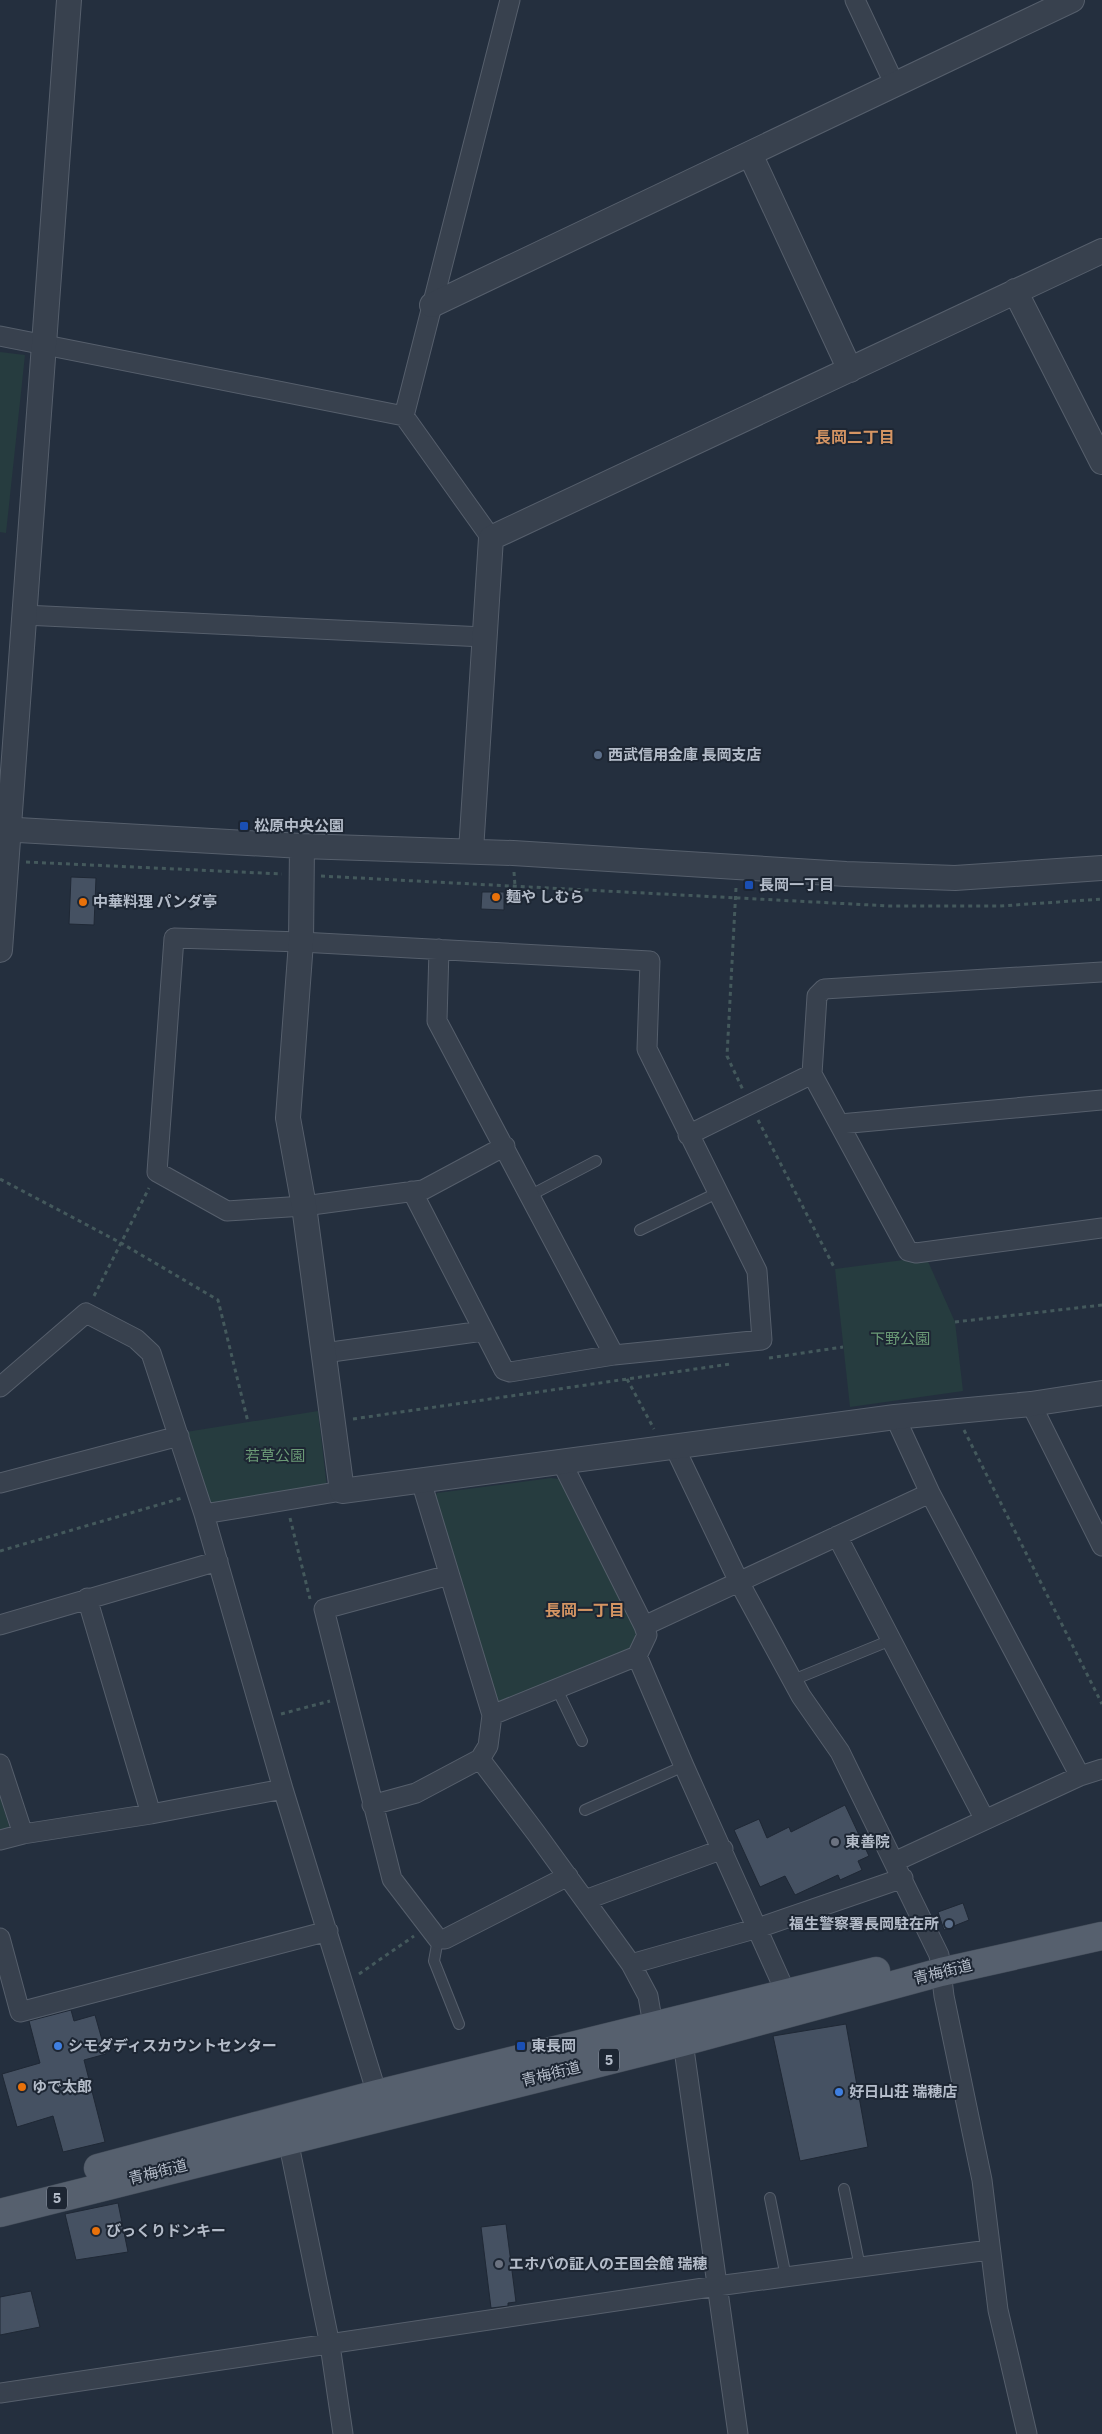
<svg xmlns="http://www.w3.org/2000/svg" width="1102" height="2434" font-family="'IBM Plex Sans','Noto Sans JP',sans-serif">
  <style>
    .green { fill: #263c3f }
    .building { fill: #455162; stroke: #1f2835 }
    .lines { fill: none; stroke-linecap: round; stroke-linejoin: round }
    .service-casing { stroke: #565f6c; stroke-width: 12 }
    .minor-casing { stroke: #565f6c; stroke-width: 21 }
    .tertiary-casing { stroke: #565f6c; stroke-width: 26 }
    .primary-casing { stroke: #414a57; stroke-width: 29 }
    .path { stroke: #44595c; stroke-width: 3; stroke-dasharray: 4 4; stroke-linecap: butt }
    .service { stroke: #38414e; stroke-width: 10 }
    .minor { stroke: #38414e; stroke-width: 19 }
    .tertiary { stroke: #38414e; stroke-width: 24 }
    .primary { stroke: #56606e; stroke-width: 28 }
    .service-dot { fill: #5c6f8a; stroke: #1d2633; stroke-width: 2 }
    .transit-dot { fill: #1a4fb4; stroke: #1d2633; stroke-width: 2 }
    .food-dot { fill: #e8710a; stroke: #1d2633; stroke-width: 2 }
    .worship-dot { fill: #6b7280; stroke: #1d2633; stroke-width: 2 }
    .shop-dot { fill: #3f7fe0; stroke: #1d2633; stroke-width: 2 }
    .labels { text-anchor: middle; stroke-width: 4; stroke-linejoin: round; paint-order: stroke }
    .shield { fill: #1d2633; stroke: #878f9c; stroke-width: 1 }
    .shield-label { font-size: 14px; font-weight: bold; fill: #b4bcc9 }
    .poi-label { font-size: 15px; font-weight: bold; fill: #b4bcc9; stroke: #1d2633; text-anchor: start }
    .park-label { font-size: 15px; fill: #6b9a76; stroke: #1d2633 }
    .street-label { font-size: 15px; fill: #b4bcc9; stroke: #1d2633 }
    .neighbourhood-label { font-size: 16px; font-weight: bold; fill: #d59563; stroke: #1d2633 }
  </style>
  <rect width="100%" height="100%" fill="#242f3e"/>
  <path class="green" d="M0,352L25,355L6,533L0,532Z
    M926,1257L955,1322L963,1391L850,1407L835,1269Z
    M318,1411L327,1488L216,1504L206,1501L186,1432Z
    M551,1478L559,1479L641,1638L637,1647L500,1706L492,1702L432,1501L437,1493Z
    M0,1797L11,1832L0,1835Z"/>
  <path class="building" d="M71,877L96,878L94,925L69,924Z
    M482,892H504V910L481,909Z
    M845,1805L869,1856L858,1861L862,1870L840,1880L838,1875L795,1895L785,1876L760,1887L734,1830L759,1819L767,1838L789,1827L791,1832Z
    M963,1903L969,1920L944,1930L938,1912Z
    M71,2010L74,2021L95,2015L106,2054L84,2060L105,2142L63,2152L53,2116L17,2127L2,2074L40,2063L29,2021Z
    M846,2024L868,2147L800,2161L773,2036Z
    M118,2203L128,2252L76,2260L65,2214Z
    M506,2224L516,2302L508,2303V2306L491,2308L481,2227Z
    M31,2291L40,2327L0,2335V2297Z"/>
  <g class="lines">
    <defs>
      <path id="service" d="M531,1195L596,1161
        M640,1230L717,1193
        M793,1680L891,1640
        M557,1689L582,1741
        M585,1810L684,1766
        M438,1939L434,1961L459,2024
        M844,2189L860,2267
        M770,2198L786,2277"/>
      <path id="minor" d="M855,0L894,83
        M0,336L404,416L491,538
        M404,416L510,0
        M24,615L484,637
        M439,949L437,1021L614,1355
        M1102,972L824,989L817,996L812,1074L908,1251L916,1253L1102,1228
        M840,1124L1102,1100
        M688,1135L812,1074
        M412,1191L504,1370L510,1372L614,1355L762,1340L757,1271L647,1049L650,961L301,942L174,938L157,1172L227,1211L304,1206L423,1190L505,1146
        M324,1353L483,1331
        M0,1387L86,1313L136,1339L151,1353L204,1514L283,1789L377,2094
        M1031,1404L1102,1546
        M895,1417L930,1493L1080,1776
        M674,1446L739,1582L801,1696L840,1752L939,1955L944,1996L982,2180L998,2310L1027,2434
        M562,1463L644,1626
        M0,1483L179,1436
        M204,1514L342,1491
        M837,1536L985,1820
        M449,1575L324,1609L392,1879L438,1939H445L568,1876
        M87,1598L151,1814
        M0,1625L218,1561
        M637,1656L684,1766L786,1993
        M492,1715L637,1656L647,1635L644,1626L930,1493
        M480,1759L536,1833L631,1964L648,1996L653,2025
        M0,1764L23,1834
        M372,1805L416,1793L480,1759L488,1746L492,1715L421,1481
        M0,1840L23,1834L151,1814L283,1789
        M894,1862L1080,1776L1102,1769
        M585,1900L723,1849
        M0,1938L20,2012L328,1931
        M631,1964L758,1928L903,1878
        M683,2042L738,2434
        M288,2140L330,2345L343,2434
        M0,2393L717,2286L989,2250"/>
      <path id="tertiary" d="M750,154L850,370
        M1015,291L1102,462
        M432,305L1072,0
        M0,829L302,846L513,853L846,874L955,878L1102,868
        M302,846L301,942L288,1118L304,1206L342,1491L895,1417L1031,1404L1102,1393
        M471,851L491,538L1102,251
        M0,950L69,0"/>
      <path id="primary" d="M98,2168L377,2094L876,1971
        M0,2213L683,2042L941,1972L1102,1936"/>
    </defs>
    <use href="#service" class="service-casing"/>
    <use href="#minor" class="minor-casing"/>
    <use href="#tertiary" class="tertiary-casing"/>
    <use href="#primary" class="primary-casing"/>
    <path class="path" d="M26,862L282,874
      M514,872L515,886
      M321,876L890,906H1000L1102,899
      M736,888L727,1056L743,1090
      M758,1120L835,1269
      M0,1179L121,1243L218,1300L248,1422
      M94,1296L149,1188
      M955,1322L1102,1305
      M769,1358L843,1347
      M627,1379L654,1429
      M353,1419L730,1364
      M964,1430L1102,1704
      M290,1518L310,1599
      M0,1551L182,1498
      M281,1714L330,1701
      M359,1974L414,1936"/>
    <use href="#service" class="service"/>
    <use href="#minor" class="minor"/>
    <use href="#tertiary" class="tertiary"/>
    <use href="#primary" class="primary"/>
  </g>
  <g class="service-dot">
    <circle cx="598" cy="755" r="5"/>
    <circle cx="949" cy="1924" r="5"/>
  </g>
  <g class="transit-dot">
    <rect x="239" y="821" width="10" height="10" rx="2.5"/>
    <rect x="744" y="880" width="10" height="10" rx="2.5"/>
    <rect x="516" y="2041" width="10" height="10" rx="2.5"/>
  </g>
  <g class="food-dot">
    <circle cx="496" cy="897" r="5"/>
    <circle cx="83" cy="902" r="5"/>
    <circle cx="22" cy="2087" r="5"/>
    <circle cx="96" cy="2231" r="5"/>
  </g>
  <g class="worship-dot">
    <circle cx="835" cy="1842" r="5"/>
    <circle cx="499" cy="2264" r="5"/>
  </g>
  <g class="shop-dot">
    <circle cx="58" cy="2046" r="5"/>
    <circle cx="839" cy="2092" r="5"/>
  </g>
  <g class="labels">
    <g class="shield">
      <rect x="599" y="2048.5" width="20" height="23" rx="4"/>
      <rect x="47" y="2186.5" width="20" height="23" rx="4"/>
    </g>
    <g class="shield-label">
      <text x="609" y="2065">5</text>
      <text x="57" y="2203">5</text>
    </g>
    <g class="poi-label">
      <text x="608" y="760">西武信用金庫 長岡支店</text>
      <text x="254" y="831">松原中央公園</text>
      <text x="759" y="890">長岡一丁目</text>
      <text x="506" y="902">麺や しむら</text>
      <text x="93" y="907">中華料理 パンダ亭</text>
      <text x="845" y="1847">東善院</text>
      <text x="939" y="1929" text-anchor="end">福生警察署長岡駐在所</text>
      <text x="68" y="2051">シモダディスカウントセンター</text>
      <text x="531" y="2051">東長岡</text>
      <text x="32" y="2092">ゆで太郎</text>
      <text x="849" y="2097">好日山荘 瑞穂店</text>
      <text x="106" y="2236">びっくりドンキー</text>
      <text x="509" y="2269">エホバの証人の王国会館 瑞穂</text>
    </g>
    <g class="park-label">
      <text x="900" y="1344">下野公園</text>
      <text x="275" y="1461">若草公園</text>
    </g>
    <g class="street-label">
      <text transform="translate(943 1972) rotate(-14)" y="5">青梅街道</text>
      <text transform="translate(551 2074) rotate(-14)" y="5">青梅街道</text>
      <text transform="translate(158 2172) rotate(-14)" y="5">青梅街道</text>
    </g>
    <g class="neighbourhood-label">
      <text x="855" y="443">長岡二丁目</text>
      <text x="585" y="1616">長岡一丁目</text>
    </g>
  </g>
</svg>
